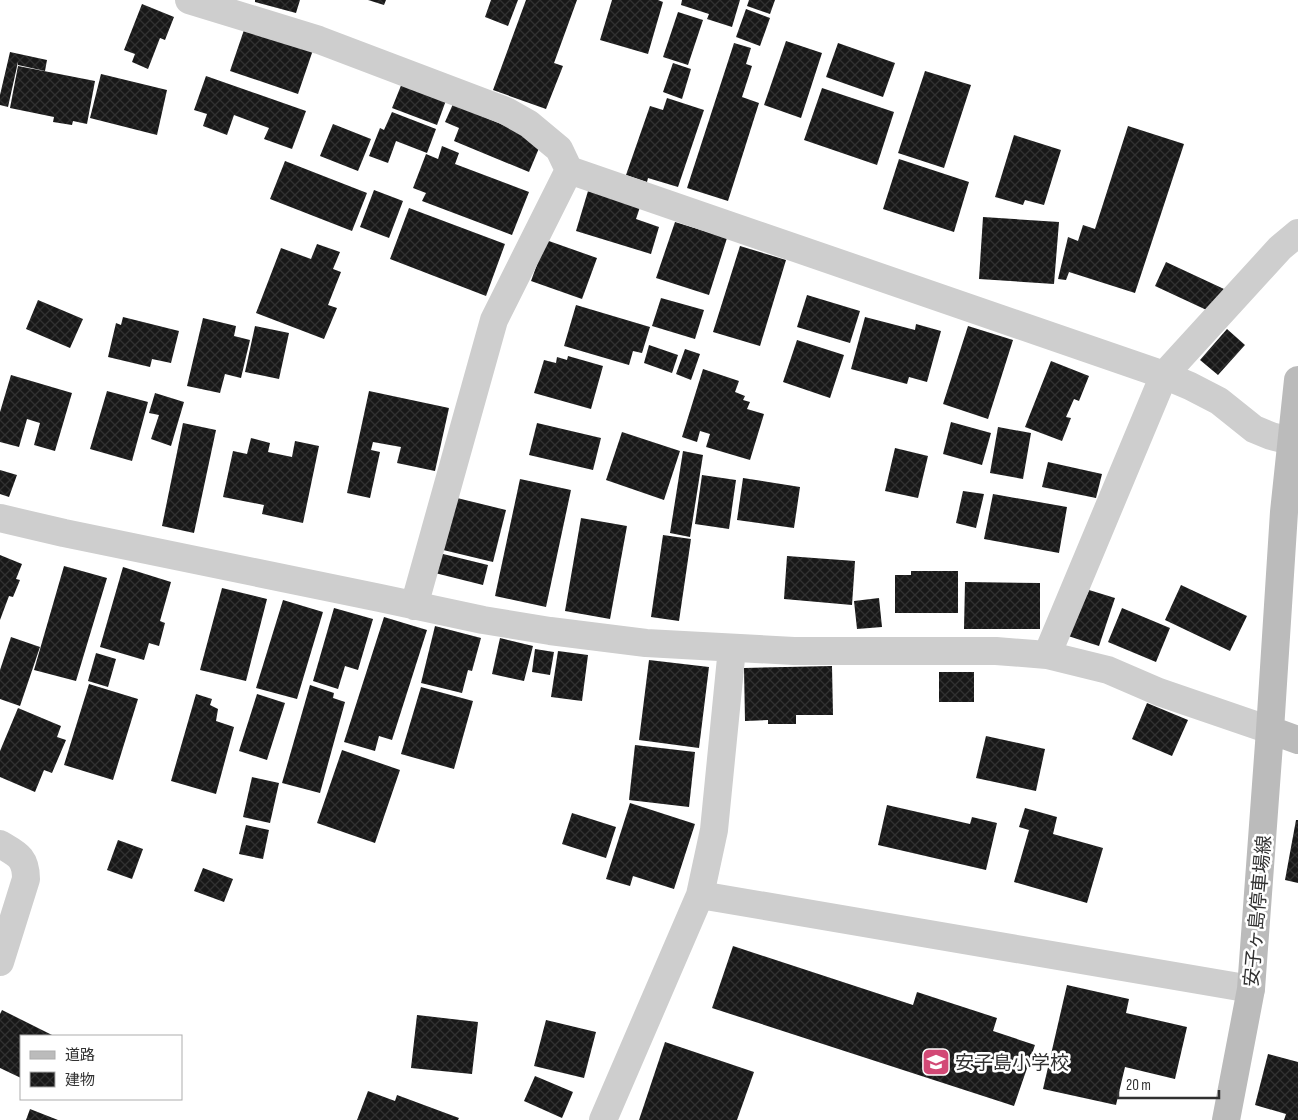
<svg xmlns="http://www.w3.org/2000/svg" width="1298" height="1120" font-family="'Sofia Sans Condensed','Noto Sans JP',sans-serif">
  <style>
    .building { fill: url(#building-cross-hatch) }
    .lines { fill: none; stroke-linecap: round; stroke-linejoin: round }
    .street { stroke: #cecece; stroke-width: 28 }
    .secondary { stroke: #bbb; stroke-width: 28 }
    .labels { text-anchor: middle; stroke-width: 5; stroke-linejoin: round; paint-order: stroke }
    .street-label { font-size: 19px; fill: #313131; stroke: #fff }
    .poi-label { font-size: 19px; fill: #313131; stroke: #fff; text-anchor: start }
  </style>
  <defs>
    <pattern id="building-cross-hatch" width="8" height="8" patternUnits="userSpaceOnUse" patternTransform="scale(1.25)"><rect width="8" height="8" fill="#181818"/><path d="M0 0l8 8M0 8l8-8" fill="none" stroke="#313131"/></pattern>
  </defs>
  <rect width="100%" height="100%" fill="#fff"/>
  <path class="building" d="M255,0H300L296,13L255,2Z
    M368,0H386L384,5Z
    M491,0H518L508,26L485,17Z
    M526,0H577L554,63L563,66L546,109L493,90Z
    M612,0H658L663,2L648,54L600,40Z
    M682,0H740L732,27L707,19L709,14L681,5Z
    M749,0H775L770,14L747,6Z
    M142,4L174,17L165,40L160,38L148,69L132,62L135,54L124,50Z
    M746,9L770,18L760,46L736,37Z
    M678,12L703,20L688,65L663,57Z
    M245,27L313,50L298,94L230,71Z
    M786,41L822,53L801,118L764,105Z
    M734,43L751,48L746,64L752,66L742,97L759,103L728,201L687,188Z
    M838,43L895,63L883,97L826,77Z
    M10,52L47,60L45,71L18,65V62L8,107L0,105V95Z
    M673,63L691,69L682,99L663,92Z
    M18,66L95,81L87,124L73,121L72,125L53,122L54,117L10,108Z
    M925,71L971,85L944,168L898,153Z
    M101,74L167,90L157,135L90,118Z
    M206,76L306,111L292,149L264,139L269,128L234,115L227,135L203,126L207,114L194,110Z
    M404,78L448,95L437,125L392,108Z
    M822,88L894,112L877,165L804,140Z
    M667,98L704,110L678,187L648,178L647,182L626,175L650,106L663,110Z
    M453,104L542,141L529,172L454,141L459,128L445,122Z
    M392,112L436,129L427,153L396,141L388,163L369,156L380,128L384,130Z
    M333,124L371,139L358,171L320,156Z
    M1128,126L1184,144L1135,293L1069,272L1066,280L1058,279L1068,237L1078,241L1083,225L1095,229Z
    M1014,135L1061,150L1044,205L1025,200L1023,205L995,197Z
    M442,146L459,153L455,164L529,192L512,235L422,201L426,193L413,188L426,154L438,159Z
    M899,159L969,182L954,232L883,209Z
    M285,161L367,193L352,231L270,199Z
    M374,190L403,201L389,238L360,227Z
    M588,191L640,207L636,219L659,227L651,254L576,231Z
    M409,208L505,244L486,296L390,259Z
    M983,217L1059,222L1054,284L979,279Z
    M675,222L727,238L709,295L656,278Z
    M546,240L597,258L582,299L531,281Z
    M317,244L340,252L333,269L341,272L328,305L337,308L324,339L256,313L281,248L311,259Z
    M740,246L786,260L760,346L713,332Z
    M1166,262L1224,289L1213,313L1155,286Z
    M807,295L860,311L850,343L797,327Z
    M661,298L704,310L695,339L652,326Z
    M38,300L83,319L70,348L26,329Z
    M576,305L650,327L642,353L633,351L629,365L564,346Z
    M123,317L179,331L171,363L152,359L150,367L108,357L116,323L121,325Z
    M865,317L915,330L916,324L941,331L927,382L909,377L907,384L851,369Z
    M203,318L236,326L234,336L250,340L241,378L225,374L220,393L187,386Z
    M255,326L289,333L279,379L245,372Z
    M968,326L1013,340L988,419L943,404Z
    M1227,329L1245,345L1218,375L1200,360Z
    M797,340L844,355L830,398L783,382Z
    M649,345L678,355L672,373L644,363Z
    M685,349L700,354L691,380L676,374Z
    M568,356L603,366L591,409L534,393L544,360L556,363L557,357L567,360Z
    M1051,361L1089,376L1079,401L1074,399L1066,417L1071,418L1062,441L1025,427Z
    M703,369L739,381L735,392L745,396L743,400L750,402L747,409L764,414L750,460L706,447L710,434L700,431L697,442L682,437Z
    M11,375L72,393L55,451L34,445L40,423L27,419L19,447L0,442V412Z
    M107,391L148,402L132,461L90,449Z
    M369,391L449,408L435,471L397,463L401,447L373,442L371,450L380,452L370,498L347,493Z
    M155,393L184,402L171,446L151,439L159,415L149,413Z
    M951,422L991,433L982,465L943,454Z
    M183,423L216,430L194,533L162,526Z
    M537,423L601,438L593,470L529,455Z
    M998,427L1031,433L1023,479L990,473Z
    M622,432L680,451L664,500L606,480Z
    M251,438L270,443L268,452L292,457L295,441L319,446L303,523L262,514L264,505L223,497L233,451L247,454Z
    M895,448L928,456L918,498L885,491Z
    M683,451L703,455L690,537L670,533Z
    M1048,462L1102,474L1096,498L1042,487Z
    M0,470L17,475L9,497L0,494Z
    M702,475L736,480L729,529L695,524Z
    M743,478L800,487L794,528L737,520Z
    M520,479L571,490L546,607L495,596Z
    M963,491L984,494L976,528L956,523Z
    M993,494L1067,507L1059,553L984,539Z
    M453,497L506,510L493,562L439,549Z
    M581,518L627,526L610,619L565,611Z
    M663,535L691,539L679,621L651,617Z
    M439,553L488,565L483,585L435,573Z
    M0,555L22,564L16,579L20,580L13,597L9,596L0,620Z
    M787,556L855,561L852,605L784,599Z
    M64,566L107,578L76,681L34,670Z
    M123,567L171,582L160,621L165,623L159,646L149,643L144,660L100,647Z
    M911,571H958V613H895V575H911Z
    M965,582L1040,583V629H964Z
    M1181,585L1247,616L1230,651L1165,620Z
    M222,588L267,599L246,681L200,670Z
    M1089,590L1115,598L1099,646L1065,635L1079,593L1087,595Z
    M879,598L882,627L857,629L854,601Z
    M283,600L323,612L297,699L256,688Z
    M334,608L373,619L358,670L345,666L338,689L313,681Z
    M1122,608L1170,628L1156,662L1108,642Z
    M384,617L427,630L392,740L379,736L375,751L344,742Z
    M435,626L481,638L472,671L468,670L462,693L421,683Z
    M11,637L40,647L20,706L0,699V670Z
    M500,638L533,646L524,681L492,674Z
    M535,649L554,652L550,675L532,672Z
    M558,651L588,655L582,701L551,697Z
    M96,653L116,659L108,687L88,681Z
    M649,660L709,667L699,748L639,740Z
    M832,666L833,715H796V724H768V720L745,721L744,668Z
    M939,672H974V702H939Z
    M89,684L138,699L113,780L64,765Z
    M310,685L334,693L333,698L345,702L320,793L282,783Z
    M421,687L473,701L454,769L401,754Z
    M196,694L212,699L210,705L218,709L216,721L234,727L216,794L171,781Z
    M257,694L285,703L267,760L239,751Z
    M1147,703L1188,720L1172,756L1132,739Z
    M18,708L61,726L57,737L66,740L52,773L44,770L35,792L0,777V751Z
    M986,736L1045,749L1036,791L976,778Z
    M635,745L695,752L689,807L629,800Z
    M342,750L400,770L375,843L317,823Z
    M252,777L279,783L270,823L243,817Z
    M630,803L695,824L674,889L633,876L630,886L606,879Z
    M887,805L970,824L972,817L997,823L986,870L878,845Z
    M1025,808L1057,817L1053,834L1103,848L1087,903L1014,882L1029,830L1019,827Z
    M572,813L616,827L606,858L562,844Z
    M1296,820H1298V883L1285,880Z
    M246,825L269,830L263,859L239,854Z
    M118,840L143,849L132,879L107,870Z
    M203,868L233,879L224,902L194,891Z
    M733,946L913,1005L917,992L997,1018L993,1031L1035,1045L1014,1106L712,1008Z
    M1067,985L1129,999L1126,1013L1187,1027L1175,1079L1125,1067L1116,1105L1043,1089Z
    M2,1010L54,1036H21V1078L0,1068V1014Z
    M417,1015L478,1022L472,1074L411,1068Z
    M546,1020L596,1032L584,1078L534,1066Z
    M665,1042L754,1072L737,1120H639Z
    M1268,1054L1298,1062V1120H1284L1286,1114L1255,1105Z
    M535,1076L573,1092L562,1118L524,1101Z
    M368,1091L395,1101L397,1095L459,1118L458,1120H357Z
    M30,1109L58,1120H26Z"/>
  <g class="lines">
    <path class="street" d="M189,0L319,40L506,111L529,124L559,149L569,170L1164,375L1190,386L1219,401L1254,429L1271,436L1291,441
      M0,518L64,533L380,598L483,620L550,631L646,643L794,651H996L1047,655L1108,670L1159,692L1270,730
      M414,606L494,320L569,170
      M1047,655L1164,375L1280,248L1298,233
      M0,844C17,854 26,857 26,879L0,962
      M700,895L1251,989
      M603,1120L700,895L714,830L732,648"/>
    <path class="secondary" d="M1270,730L1284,512L1298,380
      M1226,1120L1251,989L1270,730L1298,740"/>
  </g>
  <defs>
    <symbol id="school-square" viewBox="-11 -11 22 22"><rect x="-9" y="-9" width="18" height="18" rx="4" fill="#d24976" stroke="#fff"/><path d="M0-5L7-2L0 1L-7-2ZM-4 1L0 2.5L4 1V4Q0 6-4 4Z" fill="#fff"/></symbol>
  </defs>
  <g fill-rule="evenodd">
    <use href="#school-square" x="920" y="1046" width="32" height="32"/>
  </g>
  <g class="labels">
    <g class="street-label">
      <text transform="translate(1257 911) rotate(-85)" y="7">安子ヶ島停車場線</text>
    </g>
    <g class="poi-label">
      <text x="955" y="1069">安子島小学校</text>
    </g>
  </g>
  <rect x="20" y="1035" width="162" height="65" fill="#ffffff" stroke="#adadad"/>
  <rect x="30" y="1051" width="25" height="8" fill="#bbbbbb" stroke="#adadad"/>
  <text x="65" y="1060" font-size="15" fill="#313131">道路</text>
  <rect x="30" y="1072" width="25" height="15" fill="url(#building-cross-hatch)" stroke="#adadad"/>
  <text x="65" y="1085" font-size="15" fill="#313131">建物</text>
  <path d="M1118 1090v8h101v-8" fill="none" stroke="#313131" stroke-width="2.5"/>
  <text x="1126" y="1090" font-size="15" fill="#313131" stroke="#ffffff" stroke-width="4" paint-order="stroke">20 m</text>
</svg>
